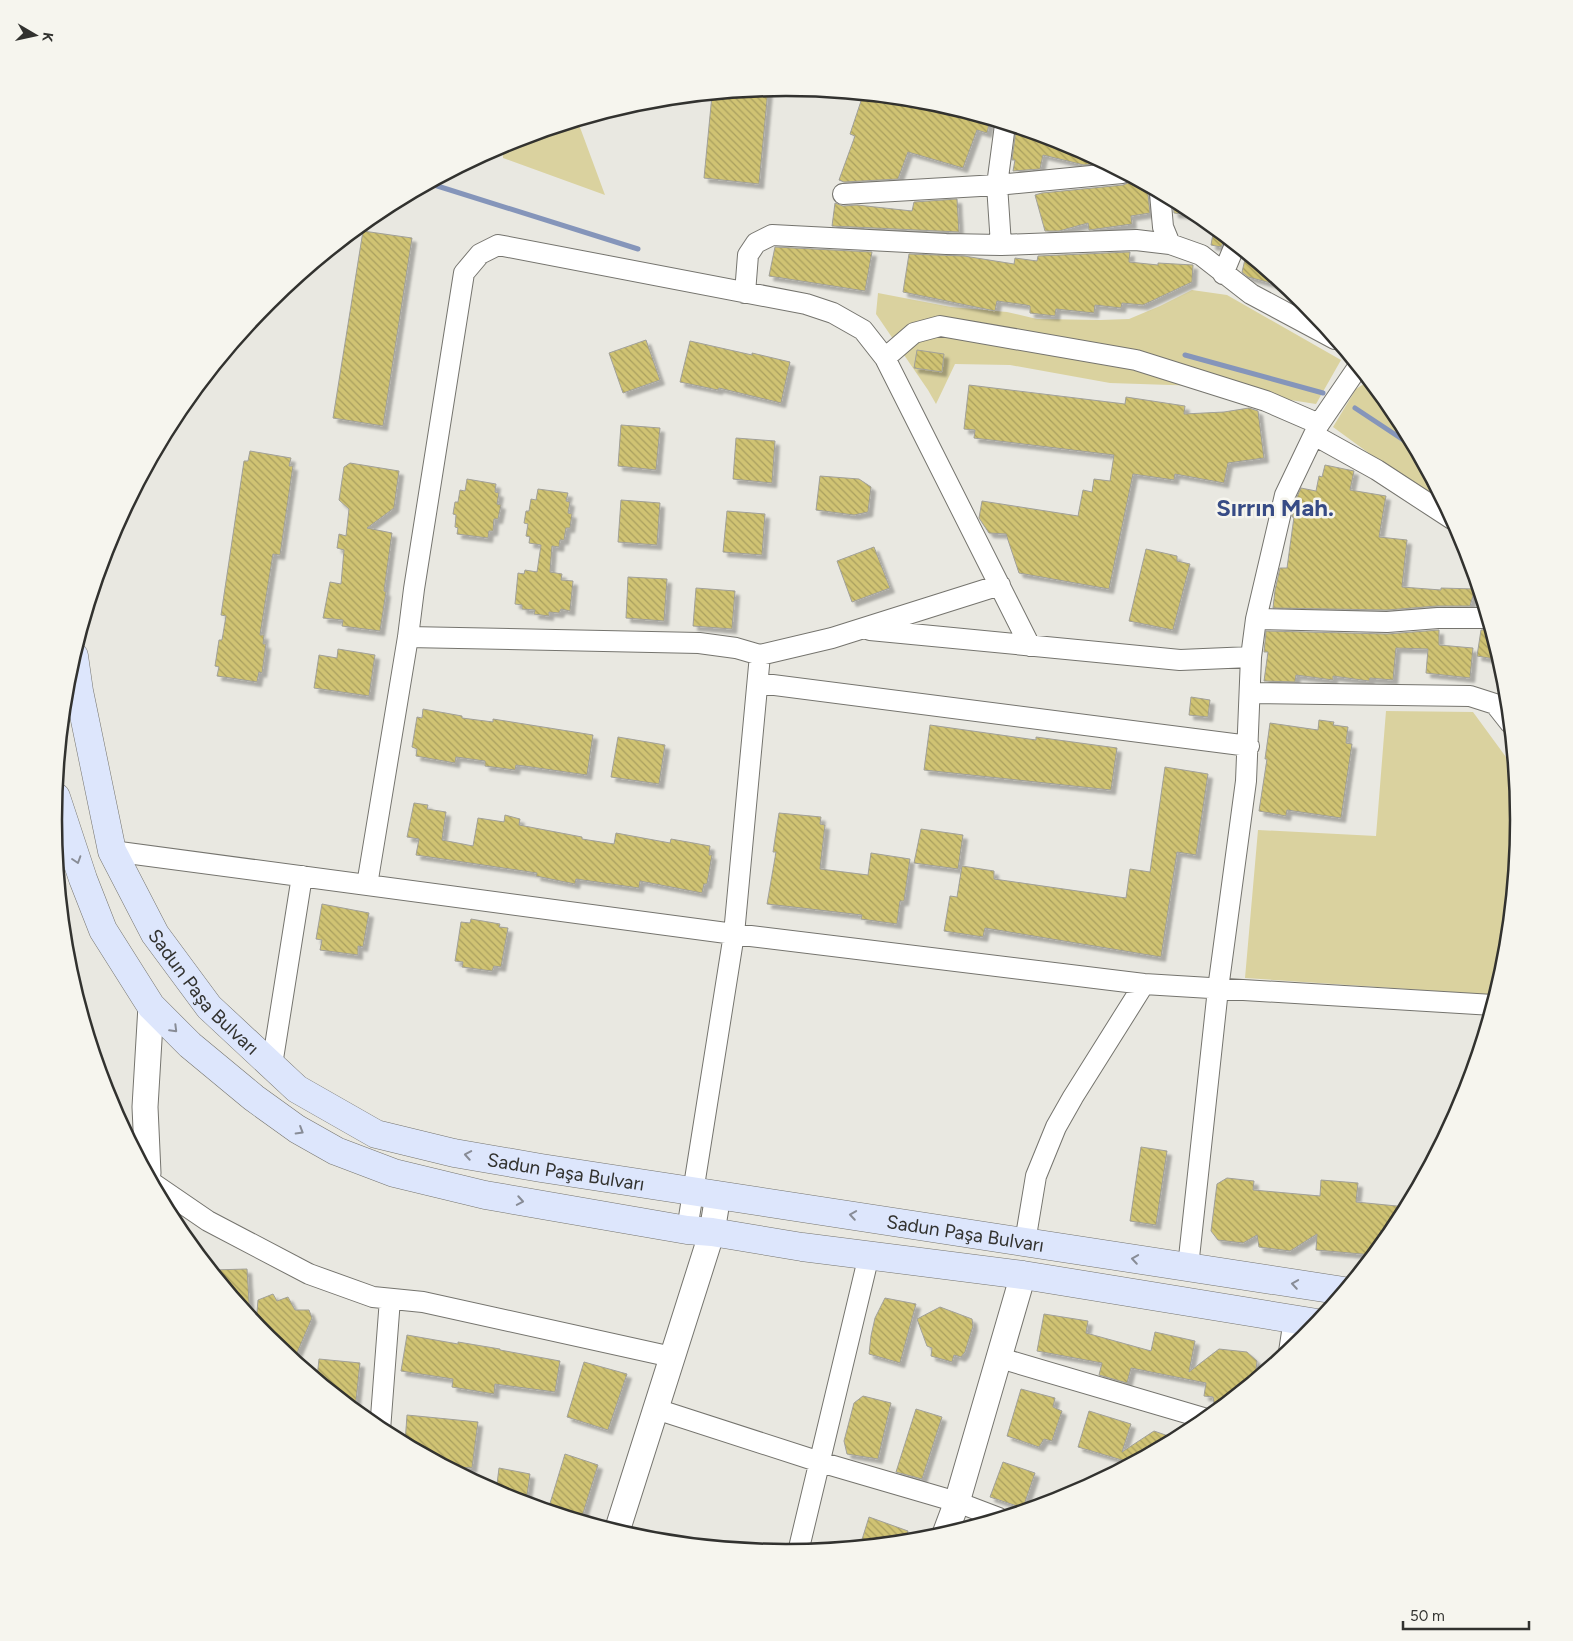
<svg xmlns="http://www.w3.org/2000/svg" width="1573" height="1641" font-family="Figtree,sans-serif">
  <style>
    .green { fill: #dad29f }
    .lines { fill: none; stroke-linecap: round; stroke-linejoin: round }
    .stream { stroke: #8595ba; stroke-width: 5 }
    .building { fill: url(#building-back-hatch); stroke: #a1a099; filter: url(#shadow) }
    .minor-casing { stroke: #75746e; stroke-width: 22 }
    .tertiary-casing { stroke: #75746e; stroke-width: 27 }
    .secondary-casing { stroke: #75746e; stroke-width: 29 }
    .minor { stroke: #fff; stroke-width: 20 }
    .tertiary { stroke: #fff; stroke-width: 25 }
    .secondary { stroke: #dde6fc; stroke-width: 28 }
    .oneway { stroke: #888c96 }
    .labels { text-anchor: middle; stroke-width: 5; stroke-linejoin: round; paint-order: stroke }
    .street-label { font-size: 19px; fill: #32322f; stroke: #f6f5ee }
    .district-label { font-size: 24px; font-weight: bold; fill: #374b85; stroke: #f6f5ee }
    .rim { fill: none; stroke: #32322f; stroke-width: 2.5 }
  </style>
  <defs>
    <pattern id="building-back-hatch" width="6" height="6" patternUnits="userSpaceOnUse" patternTransform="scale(1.25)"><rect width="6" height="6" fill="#d0c373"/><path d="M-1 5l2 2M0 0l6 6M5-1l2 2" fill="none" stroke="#a99f5f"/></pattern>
    <filter id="shadow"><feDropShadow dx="4.5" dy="4.5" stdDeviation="1" flood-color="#0004"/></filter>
  </defs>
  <rect width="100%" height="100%" fill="#e9e8e1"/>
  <path class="green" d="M578,122L605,195L503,158V145L506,143Z
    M1192,290L1227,295L1341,360L1316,404L1201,386L1110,383L1010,365L955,364L936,404L928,390L876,314L878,293L951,307L1007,312L1037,319L1100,320L1129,319L1160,306Z
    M1368,381L1370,382L1396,414L1442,499L1396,473L1333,427L1356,389Z
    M1386,711L1473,712L1514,768L1519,820L1505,964L1496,995L1245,978L1258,830L1376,836Z"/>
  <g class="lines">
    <path class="stream" d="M431,184L638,249
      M1185,355L1323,393
      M1355,408L1414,447"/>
  </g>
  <path class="building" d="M768,90L759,184L704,178L712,95Z
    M863,95L930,102L990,120L987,133L977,130L963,168L908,152L898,179L844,182L839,180L855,136L850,134Z
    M1016,129L1067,144L1103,163L1084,165L1043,155L1040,169L1013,171L1015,160H1012Z
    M1133,179L1149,188L1148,194L1150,213L1131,216L1132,224L1089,230L1088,223L1059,231H1045L1035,195L1042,193L1123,185L1128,183Z
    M957,199L959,232L832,226L835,203L843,206L857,205L912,211L914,202Z
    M1173,200L1194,211L1200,216L1174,213Z
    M1214,228L1226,238L1221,247L1211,245Z
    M363,231L412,238L383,426L333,418Z
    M775,247L872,252L865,291L769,276Z
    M1129,252H1130L1129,262L1158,265V263L1193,265L1192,282L1143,305L1122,303L1121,308L1095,305L1094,313L1056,309L1055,316L1030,313V306L1026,305L997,301L995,311L903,292L909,254L964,256L1014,264L1015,258L1037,261L1038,256Z
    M1246,255L1286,287L1248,277L1242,272Z
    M646,340L660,380L623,393L609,353Z
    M690,341L752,355V353L790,362L781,403L719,388L718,390L680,382Z
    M917,350L944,354L942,372L914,368Z
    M969,385L1125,404L1126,397L1185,406L1184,414L1224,412L1249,408L1258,411L1264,458L1228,463L1224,483L1175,474L1174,480L1133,474L1109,589L1019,573L1006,534L989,533L979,518L982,501L1078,516L1083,490L1092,492L1094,479L1110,481L1114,455L974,438L975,430L964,429Z
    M621,425L660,428L656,470L618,466Z
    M736,438L775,441L772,483L733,479Z
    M250,451L291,458L289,466H293L280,555L273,554L260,635H264L263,644H266L262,673L259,672L257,682L217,676L219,667L215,666L219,640H222L226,616L221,615L244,461H248Z
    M350,463L399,471L394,508L367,528L392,533L384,591L386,592L380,631L342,626L343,620L323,618L330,582L341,584L344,550L337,548L339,534L346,536L349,509L339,500L344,467Z
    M1325,465L1354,471L1350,490L1386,496L1379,537L1407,540L1402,587L1441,590V588L1475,589L1470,606H1437L1387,610L1273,608L1275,590L1280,568H1287L1294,517H1292L1296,499L1301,488L1316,491L1319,476L1322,477Z
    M820,476L859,479L871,487L868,512L854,515L816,510Z
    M467,479L496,484L495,492L499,493L497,504L501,505L498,519H494L493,531H489L488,538L457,534L458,528L455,527L456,515L453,514L455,502H458L460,490L465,491Z
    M538,489L568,493L566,501L570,502L568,513L572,514L570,528H566L564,540H560L559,547L552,546L550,572L562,574L561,580L573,581L570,611L561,609L559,613L549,612V616L534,614L535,610L522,609V605L515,604L518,573L524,574L525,570L537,572L541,545L529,543L530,537L526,536L528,524L524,523L526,511H529L531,499L536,500Z
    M621,500L660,503L657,545L618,542Z
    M727,511L765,514L762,555L723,552Z
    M874,547L890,588L852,602L837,561Z
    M1146,549L1177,556V561L1190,564L1173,630L1129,621Z
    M628,577L667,579L664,621L626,618Z
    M696,588L735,591L732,629L693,626Z
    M1490,629L1496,648L1500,660L1477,656L1481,630Z
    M1439,630V645L1473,648L1470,678L1426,673L1428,649L1396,648L1393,680L1370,678L1369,681L1333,676V680L1296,675L1295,682L1264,681L1268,652H1264L1266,631L1387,634Z
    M338,649L375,655L369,696L314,688L319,655L337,658Z
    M1191,697L1210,700L1208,717L1189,715Z
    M423,709L462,716V718L493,722V719L593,735L587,775L524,766L516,765L515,770L485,766V761L456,757L455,763L416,756L417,749L412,747L417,717L422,718Z
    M1319,720L1334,722L1333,725L1348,727L1346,743L1352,744L1341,818L1287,810L1286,816L1259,811L1267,759H1265L1270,723L1318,730Z
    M930,725L1036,740V737L1117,748L1111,790L924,770Z
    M618,737L665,745L659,784L611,777Z
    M1165,767L1208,774L1196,855L1177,852L1161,957L985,928L983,937L944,931L950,896L957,897L962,866L994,871V879L1126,898L1130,869L1150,872Z
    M414,803L428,805L427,809L446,812L442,840L473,846L478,818L504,822L505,815L520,819L519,825L582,837V839L614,844L616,833L670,843L671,839L710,846L709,855H712L707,884H704L702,893L640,881L639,888L576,879L575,884L536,876L537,873L416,855L419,839L407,837Z
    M779,813L821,817L820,824L825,825L820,869L868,875L871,853L910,859L904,901H900L897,924L861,919L862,915L767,904L776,852H773Z
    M921,829L963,835L958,869L914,863Z
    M322,904L369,913L363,947L358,946V955L320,950L322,940L316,939Z
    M471,919L500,924L499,927L508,928L501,967L494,966L492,971L462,967L463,962L455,961L461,922L470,923Z
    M1141,1147L1167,1151L1156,1225L1130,1221Z
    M1227,1178L1254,1181L1253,1190L1320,1196L1321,1180L1358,1183L1356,1202L1407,1207L1396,1228L1373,1255L1316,1250L1317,1234L1290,1251L1259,1247L1257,1235L1243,1243L1218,1240L1211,1231L1217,1184Z
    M247,1269L250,1316L212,1270Z
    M273,1294L277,1301L288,1297L295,1310H309L312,1318L294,1360L268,1338L256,1323L258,1300Z
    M885,1298L916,1304L900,1363L869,1354L871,1336L875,1318Z
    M940,1307L972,1319L973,1326L965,1352L961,1357L954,1355L952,1362L931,1356L932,1348L927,1346L917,1319Z
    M1044,1314L1088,1321L1086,1333L1151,1351L1155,1332L1195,1341L1189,1372L1219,1349L1247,1352L1257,1361L1255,1380L1224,1405L1214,1403L1213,1397L1204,1396L1206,1383L1131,1368L1127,1383L1099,1375L1102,1363L1037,1351Z
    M407,1335L458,1344V1342L500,1349V1350L560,1361L555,1392L495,1384L494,1394L452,1387L453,1379L401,1371Z
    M319,1359L360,1363L355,1410L317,1378Z
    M584,1362L627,1374L608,1430L567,1417Z
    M1021,1389L1055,1398L1053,1407L1062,1411L1052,1441L1044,1439L1039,1447L1007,1436Z
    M863,1396L891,1403L878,1459L847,1454L844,1441L854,1403Z
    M916,1409L942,1417L922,1479L896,1472Z
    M1089,1411L1131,1424L1122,1452L1154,1431L1177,1439L1132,1463L1078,1447Z
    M407,1415L478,1422L472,1468L447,1466L405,1443Z
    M565,1454L598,1465L581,1520L548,1510Z
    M1003,1462L1035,1473L1023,1508L990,1497Z
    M499,1468L530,1474L526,1503L506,1497L496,1492Z
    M869,1517L908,1531L905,1542L860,1546Z"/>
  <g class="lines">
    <defs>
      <path id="minor" d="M1160,193L1163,227L1170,244
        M843,194L997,185L1122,173
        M1001,245L997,185L1005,125
        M1223,274L1235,245
        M745,293L748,255L756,243L772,235L946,244L1001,245L1136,240L1170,244L1201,255L1251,294L1335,339
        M885,358L914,333L940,326L1136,360L1266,401L1319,424
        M1314,435L1377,470L1452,519
        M1256,619L1387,622L1438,618H1487
        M870,630L1180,660L1251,657
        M408,637L699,643L736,648L760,655L832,638L1000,585
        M758,683L1249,746
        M1251,693L1470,696L1495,704L1510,723
        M112,851L734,934L1144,984L1493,1005
        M367,885L408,637L414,589L464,273L480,254L498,245L806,304L833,313L863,330L885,358L1030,646
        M272,1065L302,876
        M154,1184L208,1221L309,1274L373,1297L423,1302L672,1357
        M687,1230L734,934L760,655
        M1025,1242L1036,1176L1056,1127L1073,1097L1144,984
        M1188,1267L1218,989L1246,781L1251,657L1256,619L1285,495L1319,424L1358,367
        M1289,1352L1294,1319
        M1000,1358L1207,1419
        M656,1409L820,1462L957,1502L999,1518
        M380,1430L390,1299
        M798,1552L869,1255"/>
      <path id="tertiary" d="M148,1173L145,1107L151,1006
        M617,1531L712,1232L718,1195
        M945,1534L957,1502L1023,1275"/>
      <g id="secondary">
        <path id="s1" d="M74,656L79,691L112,851L155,934L209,1007L297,1089L376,1134L454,1153L541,1168L1344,1291"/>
        <path d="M56,797L83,879L103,930L151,1006L190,1045L254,1098L297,1129L336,1151L394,1173L485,1195L687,1230L712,1232L802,1247L1023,1275L1317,1323"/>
      </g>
    </defs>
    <use href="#minor" class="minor-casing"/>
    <use href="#tertiary" class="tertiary-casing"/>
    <use href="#secondary" class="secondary-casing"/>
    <use href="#minor" class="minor"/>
    <use href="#tertiary" class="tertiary"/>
    <use href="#secondary" class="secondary"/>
  </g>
  <defs><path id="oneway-chevron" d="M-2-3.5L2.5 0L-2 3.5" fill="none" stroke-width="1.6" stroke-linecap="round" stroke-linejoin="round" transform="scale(1.25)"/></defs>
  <g class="oneway">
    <use href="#oneway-chevron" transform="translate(77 860) rotate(72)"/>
    <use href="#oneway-chevron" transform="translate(174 1029) rotate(45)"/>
    <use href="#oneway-chevron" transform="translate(300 1131) rotate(31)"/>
    <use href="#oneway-chevron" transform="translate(468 1155) rotate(-170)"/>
    <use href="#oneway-chevron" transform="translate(520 1201) rotate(10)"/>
    <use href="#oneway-chevron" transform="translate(853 1215) rotate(-171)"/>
    <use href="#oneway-chevron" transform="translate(1135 1259) rotate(-171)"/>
    <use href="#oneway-chevron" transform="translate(1295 1284) rotate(-171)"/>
  </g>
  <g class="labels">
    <g class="street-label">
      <text dy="7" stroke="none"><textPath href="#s1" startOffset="368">Sadun Paşa Bulvarı</textPath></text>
      <text dy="7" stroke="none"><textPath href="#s1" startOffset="788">Sadun Paşa Bulvarı</textPath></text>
      <text dy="7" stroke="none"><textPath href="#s1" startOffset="1192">Sadun Paşa Bulvarı</textPath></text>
    </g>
    <g class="district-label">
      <text x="1275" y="516">Sırrın Mah.</text>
    </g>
  </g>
  <path d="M0 0H1573V1641H0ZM62 820a724 724 0 1 1 1448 0a724 724 0 1 1-1448 0Z" fill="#f6f5ee" fill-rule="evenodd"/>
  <path class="rim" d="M62 820a724 724 0 1 1 1448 0a724 724 0 1 1-1448 0Z"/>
  <g transform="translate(35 35) rotate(99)" stroke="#f6f5ee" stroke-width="4" paint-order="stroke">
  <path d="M0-4L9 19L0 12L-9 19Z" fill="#32322f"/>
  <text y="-8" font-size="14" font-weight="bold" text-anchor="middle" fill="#32322f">K</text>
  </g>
  <path d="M1403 1621v8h126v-8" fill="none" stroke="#32322f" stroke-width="2.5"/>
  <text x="1410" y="1621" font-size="15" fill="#32322f" stroke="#f6f5ee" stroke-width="4" paint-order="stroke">50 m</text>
</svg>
